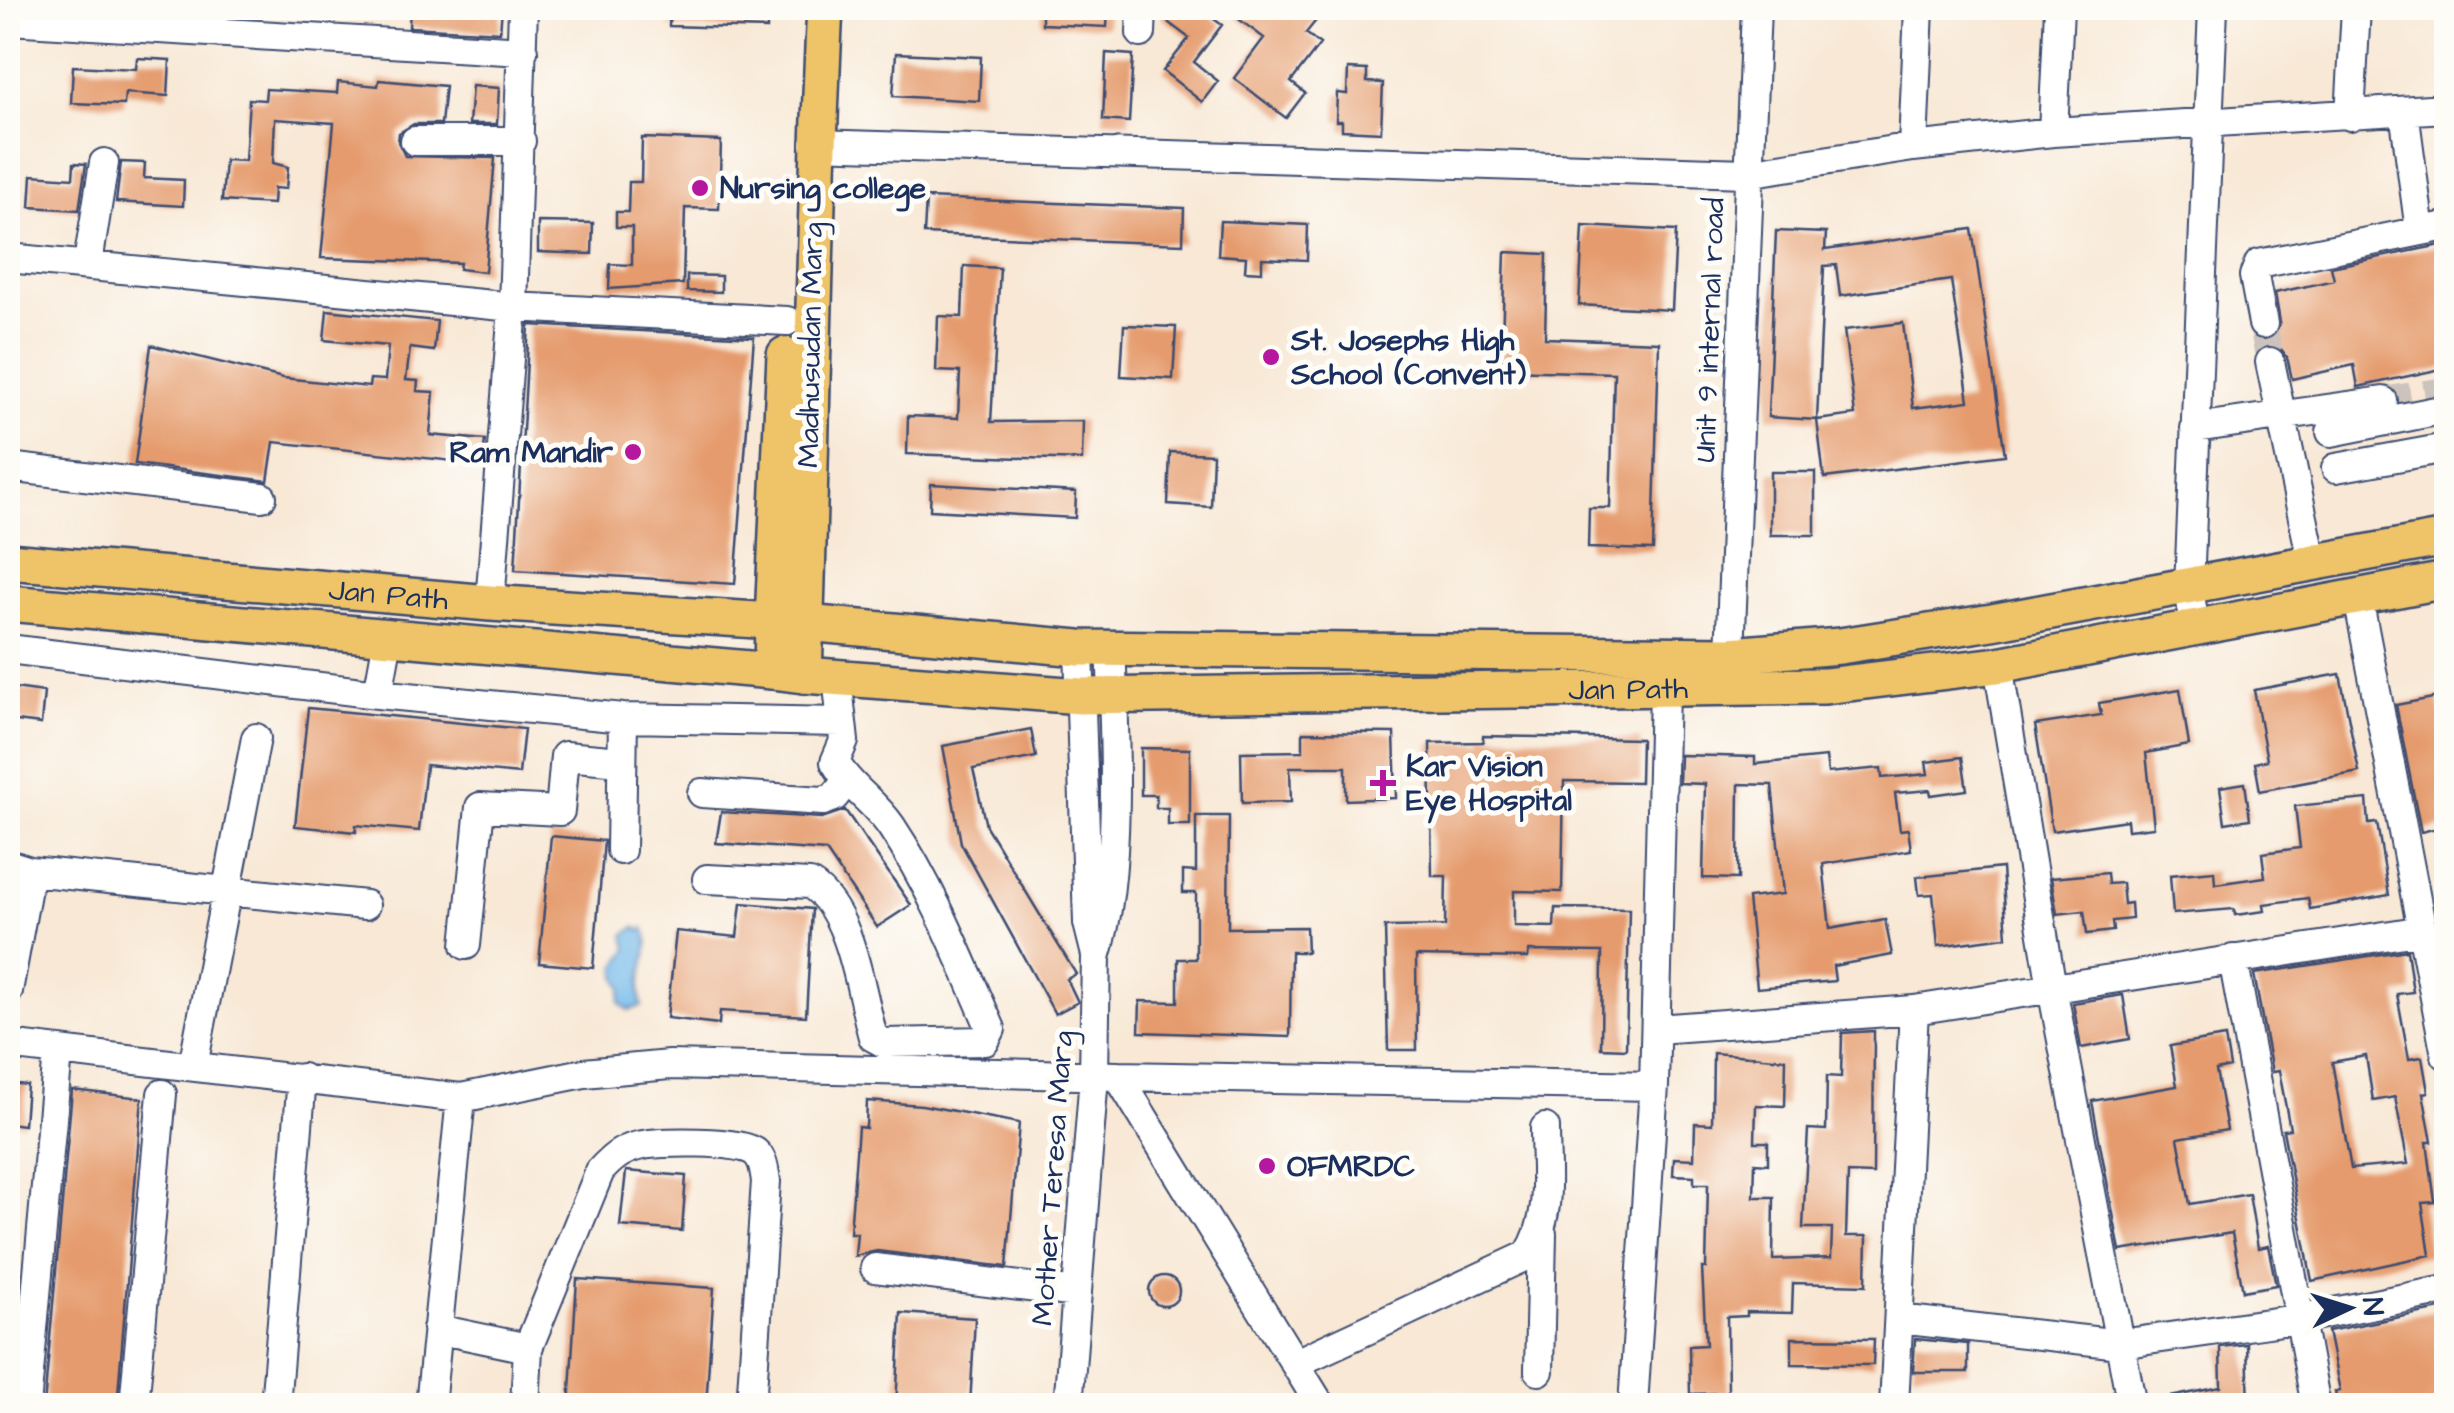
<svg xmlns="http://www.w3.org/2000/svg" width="2454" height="1413" font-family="'Architects Daughter',sans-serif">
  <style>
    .water { fill: #73b9ea; stroke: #4774a4; stroke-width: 2.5 }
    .building { fill: #e59b6d; fill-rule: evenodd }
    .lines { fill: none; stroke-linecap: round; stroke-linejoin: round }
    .minor-tunnel { stroke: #ccc3bd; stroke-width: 28; stroke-dasharray: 28 14; stroke-linecap: butt }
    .minor-casing { stroke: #3c4b70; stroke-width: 32 }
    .major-casing { stroke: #3c4b70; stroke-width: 40 }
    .minor { stroke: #fff; stroke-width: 28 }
    .major { stroke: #efc469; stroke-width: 35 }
    .poi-dot { fill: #b5179e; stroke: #fdfcf7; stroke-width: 4 }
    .labels { text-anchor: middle; stroke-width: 10; stroke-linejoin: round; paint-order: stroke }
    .poi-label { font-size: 30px; font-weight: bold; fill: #1b2f5e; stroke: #fdfcf7; text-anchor: start }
    .street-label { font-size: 30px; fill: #1b2f5e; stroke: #fdfcf7 }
  </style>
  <rect width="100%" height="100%" fill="#fdfcf7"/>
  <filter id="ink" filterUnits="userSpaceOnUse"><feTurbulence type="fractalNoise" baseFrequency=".01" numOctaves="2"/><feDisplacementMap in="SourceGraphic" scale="20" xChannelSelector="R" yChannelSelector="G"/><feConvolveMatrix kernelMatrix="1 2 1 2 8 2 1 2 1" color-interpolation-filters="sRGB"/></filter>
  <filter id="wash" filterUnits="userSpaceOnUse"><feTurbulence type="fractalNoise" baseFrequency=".0048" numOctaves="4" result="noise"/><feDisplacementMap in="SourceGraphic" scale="40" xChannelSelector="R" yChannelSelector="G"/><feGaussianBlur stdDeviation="2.25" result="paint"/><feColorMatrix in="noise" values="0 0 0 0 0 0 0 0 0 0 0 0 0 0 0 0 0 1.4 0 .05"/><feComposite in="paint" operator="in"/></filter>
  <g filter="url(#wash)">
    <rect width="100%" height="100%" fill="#f8e8d5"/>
    <path class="water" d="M636,927L640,931L644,928C656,949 633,981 642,1006L629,1010L620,1003L622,987C612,971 617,964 628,950L625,935Z"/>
    <g id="blocks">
      <path class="building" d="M410,8H502L500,32L409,27Z
        M670,8H767V29L669,26Z
        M1042,8H1108L1107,27L1042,24Z
        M1168,8H1199L1222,25L1194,62L1218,81L1202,102L1163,71L1189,38L1161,17Z
        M1224,8H1326L1306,33L1320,44L1291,82L1305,93L1286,118L1234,78L1264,38Z
        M896,53L981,57L979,101L893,96Z
        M1106,53L1133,55L1129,122L1103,120Z
        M137,58L170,60L168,96L125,93L124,105L71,103L73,66L136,69Z
        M1348,69L1367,70V82L1383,83L1381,132L1342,130V121H1336L1337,93L1347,94Z
        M379,80L445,86L441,124H414L399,133L398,142L405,156L495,158L485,272L459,269L460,263L321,258L334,123L275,119L273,163L288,167L286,189L274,188L273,204L222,201L225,160L245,161L249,99L265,100L266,89L337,93L338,82L378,86Z
        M472,86L499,88L497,124H469Z
        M642,138L721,141L719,209L685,208L683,284L609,289L610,264L632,265V227H616V212H628L629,182H641Z
        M121,162L145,163L144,178L184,180L183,206L116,202Z
        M74,163L86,164L79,210L30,207L32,175L73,178Z
        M926,198L1184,208L1183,244L924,234Z
        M1220,221L1308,225L1307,260L1262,258V272L1245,271L1246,257L1218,255Z
        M538,222L593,223L592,254L538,252Z
        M1583,226L1676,231L1672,310L1579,305Z
        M1972,229L2005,455L1824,478L1817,420L1768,417L1776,231L1826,233L1825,250ZM1836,265L1840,296L1951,280L1969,401L1913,408L1903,323L1844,330L1855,415L1817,420L1824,266Z
        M2446,244V368L2358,387L2354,365L2292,379L2287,357L2273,338L2280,322L2275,293L2334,280L2331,267Z
        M1505,252L1547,254L1545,338L1659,342L1653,550L1588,548L1589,508H1610L1614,373L1501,370Z
        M964,266L1000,268L991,422L1083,421L1082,460L907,454L908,416L958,418L960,372L936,371L938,316L962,317Z
        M687,275L721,276V292L687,291Z
        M327,310L437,321L434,351L410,348L406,380L418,381L417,391L434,392L430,435L485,440L482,464L274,442L268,481L135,464L151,345L283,378L369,387L370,379L385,380L388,346L324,340Z
        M529,325L754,337L735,584L515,570Z
        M1124,325L1176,327L1173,379L1121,376Z
        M1170,452L1213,454L1211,507L1168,504Z
        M1770,472H1815V535H1770Z
        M931,484L1076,492L1075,518L930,510Z
        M2340,674L2359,772L2260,791L2255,763L2267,760L2254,690Z
        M8,687L44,692L41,724L8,720Z
        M2180,689L2189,745L2146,753L2154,827L2128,830L2127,820L2052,831L2035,725L2101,715L2099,703Z
        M2438,697L2446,738V826L2421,832L2396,705Z
        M308,708L524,729L519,774L426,765L419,831L356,825V832L295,826Z
        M1031,729L1036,757L973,769L986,826L1076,974L1067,979L1078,1002L1055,1014L961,843L943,746Z
        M1303,732L1394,733L1396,798L1346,800V767H1290L1291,802L1242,803L1241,752L1303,751Z
        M1483,736L1641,739L1640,782L1564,781L1562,892L1514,891V926L1554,927L1555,908L1629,909L1626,1049L1601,1048L1602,952L1529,951L1528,958L1416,956L1417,1050H1388L1385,927L1445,926L1446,876H1432L1430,743L1483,742Z
        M1141,748L1190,749V825H1168V808H1156V795H1141Z
        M1680,755L1755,757V764L1826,757L1828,773L1881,768L1882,778L1928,774L1926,762L1962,757L1967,790L1931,795L1930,790L1895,793L1900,830L1908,829L1911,850L1823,864L1830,929L1885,919L1892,955L1833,966L1835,981L1757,988L1748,898L1783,894L1772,785L1739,784L1738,879L1703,878L1705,784L1679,783Z
        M2245,783L2250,819L2225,823L2220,787Z
        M2367,799L2369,824L2377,823L2389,895L2310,909L2308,898L2264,904L2265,911L2235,915L2234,909L2173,914L2170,875L2214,871L2215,884L2265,877L2262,853L2300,848L2295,806Z
        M845,810L911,905L877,927L826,851L716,843L721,812L822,818Z
        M1196,816H1229L1228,928L1306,927L1307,952H1291L1290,1037L1139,1032L1140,1001L1178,1002V959H1196V893H1183V871L1196,872Z
        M551,836L604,841L593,968L539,963Z
        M2002,868L2007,937L1938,946L1933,894L1919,895L1917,877Z
        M2107,873L2108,884L2122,883L2124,904L2131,903L2132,919L2112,921L2113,931L2087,934L2084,911L2057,914L2051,878Z
        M741,903L812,909L806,1016L720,1011L719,1024L667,1018L676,931L737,937Z
        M2407,950L2413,992L2397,994L2409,1059L2422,1057L2428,1092L2423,1093L2432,1142H2427L2435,1202L2422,1203L2430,1255L2312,1281L2283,1130L2290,1129L2279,1071L2272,1072L2254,974ZM2366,1056L2373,1101L2395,1097L2408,1164L2351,1169L2332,1062Z
        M2123,995L2130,1039L2081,1048L2073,1003Z
        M1874,1031L1873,1174L1848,1173L1846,1236H1867L1866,1285L1793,1283L1792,1313L1747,1312V1316L1727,1317L1728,1393L1690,1394L1689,1346L1706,1345L1702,1268H1706L1708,1184H1694V1176L1673,1175L1674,1158L1694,1159L1695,1123L1712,1124L1713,1053L1786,1059L1785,1106L1756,1105L1755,1142H1768V1164L1755,1163L1754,1197H1774L1773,1260L1831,1258L1832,1228H1803L1808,1129L1826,1130L1827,1076L1841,1077L1842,1033Z
        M2225,1037L2230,1067L2216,1070L2227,1130L2178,1138L2190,1204L2249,1194L2258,1248L2268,1246L2276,1285L2243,1291L2232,1233L2120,1251L2092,1101L2177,1086L2170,1046Z
        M8,1083L27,1085L24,1125L8,1123Z
        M72,1090L142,1098L117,1406H44Z
        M867,1101L922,1105L1019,1123L1007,1267L877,1251L855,1256L857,1233H850L858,1127L866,1128Z
        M626,1171L686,1176L682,1231L620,1226Z
        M1149 1291a15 15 0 1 1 30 0a15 15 0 1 1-30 0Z
        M577,1279L714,1288L706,1406H569Z
        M2446,1308V1406H2338L2335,1392L2340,1391L2328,1331Z
        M901,1313L975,1318L970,1406H896Z
        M1792,1338L1874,1339L1873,1365L1792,1364Z
        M1915,1339L1968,1344V1372H1913Z
        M2247,1344L2249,1406H2166L2165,1398L2221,1387L2220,1347Z"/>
    </g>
  </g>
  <g filter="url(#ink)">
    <use href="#blocks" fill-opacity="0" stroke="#3c4b70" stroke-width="2.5"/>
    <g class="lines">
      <path class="minor-tunnel" d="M2263,324L2270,362
        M2383,401L2446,391"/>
      <defs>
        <path id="minor" d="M8,20L523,51
          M1141,33L1142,8
          M2404,111L2420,231
          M2350,116L2356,8
          M2053,132L2059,8
          M415,141H521
          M815,144L1747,173L1913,147L2053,132L2446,108
          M1913,147L1919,8
          M8,258L513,307L787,321
          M88,263L104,163
          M2263,324L2254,276L2259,264L2446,226
          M2270,362L2313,565
          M2195,428L2383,401
          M2331,432L2446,409
          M8,467L262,497
          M2336,468L2446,448
          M2358,598L2446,1055
          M490,603L513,307L523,8
          M2195,628L2189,588L2213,8
          M8,649L378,694L388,639
          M1730,655L1756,8
          M1998,665L2052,988L2132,1406
          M378,694L623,718L841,722
          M702,793L823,801L834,797L846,782
          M621,850L623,718
          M8,864L30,871L365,905
          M707,879L810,884C852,910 860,991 873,1037L884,1043L985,1041L991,1029C961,960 933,889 891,826C874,801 849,787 835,762L844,741L837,677
          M466,945L480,807L560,811L565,756L621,761
          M1097,954C1122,872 1115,735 1111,647
          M2233,959L2316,1406
          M8,991L30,871
          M1657,1029L1914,1010L2423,930
          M8,1045L461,1098L584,1073L669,1065L1118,1076L1321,1406
          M193,1066L256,738
          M1118,1076L1654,1086
          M875,1268L1077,1293
          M1899,1319L2120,1344L2303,1318L2446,1290
          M437,1329L528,1348
          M1296,1363L1528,1255C1553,1217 1545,1172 1545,1128
          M1539,1371L1542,1234
          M26,1406L58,1053
          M134,1406L162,1094
          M275,1406L302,1078
          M430,1406L461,1098
          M525,1406L528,1348L600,1171C611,1159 621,1150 638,1146C658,1141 741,1140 755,1152C764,1160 764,1170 766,1181L751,1406
          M1068,1406L1094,1076L1096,955L1088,923L1079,648
          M1633,1406L1654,1086L1664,692
          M1894,1406L1914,1010"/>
        <g id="major">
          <path d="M825,8C813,230 812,452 804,675L772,671L773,621L806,623L1079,648L1730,655L1840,646L1992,622L2446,538"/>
          <path id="s1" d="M8,561L490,603L773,621L785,355"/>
          <path d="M8,603L772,671"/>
          <path id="s2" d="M804,675L1081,696L1825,686L1998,665L2446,580"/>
        </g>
      </defs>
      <use href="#minor" class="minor-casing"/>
      <use href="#major" class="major-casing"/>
      <use href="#minor" class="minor"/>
      <use href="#major" class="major"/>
    </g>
  </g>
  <g class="poi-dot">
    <circle cx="700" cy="188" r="10"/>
    <circle cx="1271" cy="357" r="10"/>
    <circle cx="633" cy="452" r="10"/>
    <path d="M1378 768h10v10h10v10h-10v10h-10v-10h-10v-10h10z"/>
    <circle cx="1267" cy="1166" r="10"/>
  </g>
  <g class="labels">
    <g class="poi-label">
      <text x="720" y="198">Nursing college</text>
      <text x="1291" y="350">St. Josephs High<tspan x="1291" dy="34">School (Convent)</tspan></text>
      <text x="613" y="462" text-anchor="end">Ram Mandir</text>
      <text x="1406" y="776">Kar Vision<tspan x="1406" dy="34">Eye Hospital</tspan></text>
      <text x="1287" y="1176">OFMRDC</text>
    </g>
    <g class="street-label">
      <text transform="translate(1709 330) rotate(-88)" y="10">Unit 9 internal road</text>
      <text transform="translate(810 345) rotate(-89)" y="10">Madhusudan Marg</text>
      <text dy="10" stroke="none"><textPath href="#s1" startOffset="382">Jan Path</textPath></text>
      <text dy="10" stroke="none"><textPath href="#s2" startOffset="825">Jan Path</textPath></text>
      <text transform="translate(1052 1178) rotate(-86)" y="10">Mother Teresa Marg</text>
    </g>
  </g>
  <rect width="2454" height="1413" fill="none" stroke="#fdfcf7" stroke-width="40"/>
  <g transform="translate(2349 1308) rotate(86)" stroke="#fdfcf7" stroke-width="8" paint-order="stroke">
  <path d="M0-8L18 38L0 25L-18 38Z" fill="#1b2f5e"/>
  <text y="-15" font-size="28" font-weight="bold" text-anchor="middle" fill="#1b2f5e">N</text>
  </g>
</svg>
